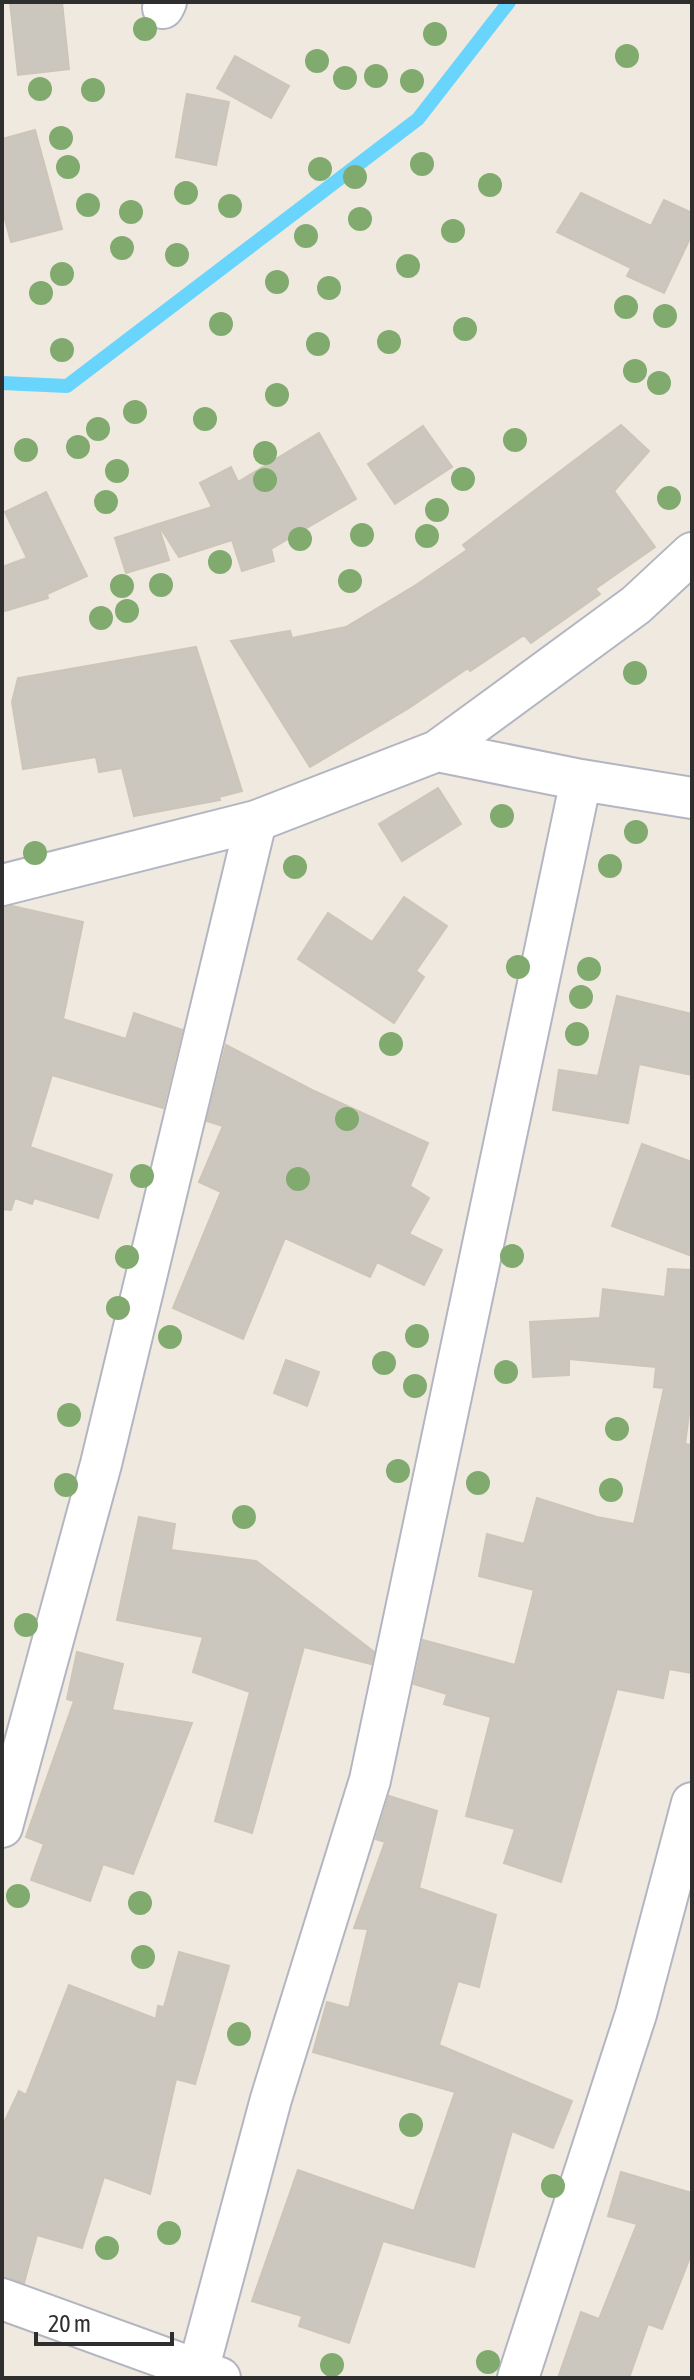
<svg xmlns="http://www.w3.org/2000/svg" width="694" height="2380" font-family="'Asap Condensed',sans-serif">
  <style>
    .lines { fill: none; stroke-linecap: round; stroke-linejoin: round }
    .stream { stroke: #69d4fc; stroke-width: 14 }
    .building { fill: #cbc7be; stroke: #cdc5b8; stroke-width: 2 }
    .street-casing { stroke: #b3b6c2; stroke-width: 44 }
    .street { stroke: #fff; stroke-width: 40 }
    .tree { fill: #81aa6f }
  </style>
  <rect width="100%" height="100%" fill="#f0e9df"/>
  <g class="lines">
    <path class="stream" d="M2,383L67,386L418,119L509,2"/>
  </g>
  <path class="building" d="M10,2H62L69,69L18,75Z
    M235,56L289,86L271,118L217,88Z
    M187,94L229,102L216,165L176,157Z
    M35,130L62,229L11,242L2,208V139Z
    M581,193L651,226L664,200L692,213V234L664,293L627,276L631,268L557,232Z
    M621,425L649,451L614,491L655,547L595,589L600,594L531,643L524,635L470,671L468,668L409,708L310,767L231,641L290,631L292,638L346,627L416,585L467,550L463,545Z
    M423,426L452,467L395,504L368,464Z
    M319,433L356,499L271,549L274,561L242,571L232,540L179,557L158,524L212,507L200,483L231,467L238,482Z
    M46,492L87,576L47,594L48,598L2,612V567L27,558L5,512Z
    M158,524L169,560L126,573L115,538Z
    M196,647L242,791L219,797L220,800L134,816L122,768L99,772L96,757L23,769L12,702L18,678Z
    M438,788L461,824L402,861L379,824Z
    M404,897L447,926L416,971L424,977L394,1023L298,959L328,913L372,942Z
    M12,906L83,922L63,1019L126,1039L134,1013L182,1030L163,1108L52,1075L30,1147L112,1175L98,1218L34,1198L32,1204L15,1198L11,1210L2,1209V907Z
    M617,996L692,1014V1075L639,1064L628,1123L553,1110L559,1070L598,1076Z
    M226,1045L312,1090L428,1143L410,1186L429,1198L409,1234L442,1250L424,1285L377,1262L370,1277L285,1238L243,1339L173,1308L221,1192L199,1182L223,1126L207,1121Z
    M642,1144L692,1162V1256L612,1226Z
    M668,1269L692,1270V1392L685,1444L692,1445V1673L669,1669L663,1698L617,1689L561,1882L504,1863L515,1829L466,1816L491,1717L444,1704L447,1694L414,1684L423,1640L515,1665L534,1590L479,1576L487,1534L524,1544L537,1498L597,1517L634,1524L664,1388L654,1387L656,1367L569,1359V1375L533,1377L530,1322L600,1318L603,1289L665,1297Z
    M286,1360L319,1372L307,1406L274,1393Z
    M139,1517L175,1524L171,1550L256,1561L374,1652L371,1664L304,1647L252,1833L215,1821L250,1692L193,1672L203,1637L117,1620Z
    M77,1652L123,1664L112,1710L192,1723L133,1874L103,1864L90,1901L31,1880L44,1844L26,1837L74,1701L67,1699Z
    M389,1796L437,1811L419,1888L496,1915L479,1987L458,1981L439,2045L572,2101L553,2148L512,2131L474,2267L383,2241L349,2343L299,2326L302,2316L252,2301L298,2170L414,2211L455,2092L313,2052L327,2002L349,2008L368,1929L354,1928L385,1842L376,1839Z
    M179,1952L229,1966L195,2084L176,2079L150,2194L104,2177L82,2248L37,2235L24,2283L2,2277V2127L19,2091L26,2095L69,1985L156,2019L158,2006L164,2007Z
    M621,2172L692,2193V2252L662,2329L648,2324L629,2378H558L581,2312L599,2319L637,2224L608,2216Z"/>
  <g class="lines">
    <defs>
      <path id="street" d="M163,8L166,2
        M437,751L636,605L692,553
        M2,885L256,821L437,751L581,780L692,798
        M2,1827L101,1464L256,821
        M2,2299L220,2378
        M196,2378L271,2099L370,1780L581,780
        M518,2378L636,2014L692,1803"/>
    </defs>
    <use href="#street" class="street-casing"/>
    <use href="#street" class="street"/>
  </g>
  <g class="tree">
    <circle cx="145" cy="29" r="12"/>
    <circle cx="435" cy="34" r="12"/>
    <circle cx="627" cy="56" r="12"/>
    <circle cx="317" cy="61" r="12"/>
    <circle cx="376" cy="76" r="12"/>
    <circle cx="345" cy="78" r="12"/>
    <circle cx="412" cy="81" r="12"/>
    <circle cx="40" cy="89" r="12"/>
    <circle cx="93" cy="90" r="12"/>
    <circle cx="61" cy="138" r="12"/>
    <circle cx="422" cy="164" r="12"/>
    <circle cx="68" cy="167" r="12"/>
    <circle cx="320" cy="169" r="12"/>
    <circle cx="355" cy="177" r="12"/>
    <circle cx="490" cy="185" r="12"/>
    <circle cx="186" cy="193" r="12"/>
    <circle cx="88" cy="205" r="12"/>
    <circle cx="230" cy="206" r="12"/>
    <circle cx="131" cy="212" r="12"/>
    <circle cx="360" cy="219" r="12"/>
    <circle cx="453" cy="231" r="12"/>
    <circle cx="306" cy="236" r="12"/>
    <circle cx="122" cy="248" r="12"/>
    <circle cx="177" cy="255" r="12"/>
    <circle cx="408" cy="266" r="12"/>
    <circle cx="62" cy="274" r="12"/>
    <circle cx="277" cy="282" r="12"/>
    <circle cx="329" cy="288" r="12"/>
    <circle cx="41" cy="293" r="12"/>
    <circle cx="626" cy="307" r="12"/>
    <circle cx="665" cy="316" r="12"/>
    <circle cx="221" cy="324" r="12"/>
    <circle cx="465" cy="329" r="12"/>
    <circle cx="389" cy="342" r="12"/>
    <circle cx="318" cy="344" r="12"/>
    <circle cx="62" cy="350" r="12"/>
    <circle cx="635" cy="371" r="12"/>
    <circle cx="659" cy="383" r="12"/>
    <circle cx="277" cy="395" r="12"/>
    <circle cx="135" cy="412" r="12"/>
    <circle cx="205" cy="419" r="12"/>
    <circle cx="98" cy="429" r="12"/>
    <circle cx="515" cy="440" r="12"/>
    <circle cx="78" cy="447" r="12"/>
    <circle cx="26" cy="450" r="12"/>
    <circle cx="265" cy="453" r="12"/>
    <circle cx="117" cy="471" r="12"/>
    <circle cx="463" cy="479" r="12"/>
    <circle cx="265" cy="480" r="12"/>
    <circle cx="669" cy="498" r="12"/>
    <circle cx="106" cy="502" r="12"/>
    <circle cx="437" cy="510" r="12"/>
    <circle cx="362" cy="535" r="12"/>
    <circle cx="427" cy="536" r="12"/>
    <circle cx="300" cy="539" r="12"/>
    <circle cx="220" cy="562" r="12"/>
    <circle cx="350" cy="581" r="12"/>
    <circle cx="161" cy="585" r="12"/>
    <circle cx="122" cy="586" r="12"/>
    <circle cx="127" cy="611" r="12"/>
    <circle cx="101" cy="618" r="12"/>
    <circle cx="635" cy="673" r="12"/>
    <circle cx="502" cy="816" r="12"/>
    <circle cx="636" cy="832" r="12"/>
    <circle cx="35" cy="853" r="12"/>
    <circle cx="610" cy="866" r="12"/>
    <circle cx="295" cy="867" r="12"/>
    <circle cx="518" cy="967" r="12"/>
    <circle cx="589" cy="969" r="12"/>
    <circle cx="581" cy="997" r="12"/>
    <circle cx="577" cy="1034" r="12"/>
    <circle cx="391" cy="1044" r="12"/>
    <circle cx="347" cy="1119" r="12"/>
    <circle cx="142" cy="1176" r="12"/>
    <circle cx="298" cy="1179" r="12"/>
    <circle cx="512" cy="1256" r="12"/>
    <circle cx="127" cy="1257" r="12"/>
    <circle cx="118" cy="1308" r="12"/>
    <circle cx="417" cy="1336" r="12"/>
    <circle cx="170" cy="1337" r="12"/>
    <circle cx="384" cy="1363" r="12"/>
    <circle cx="506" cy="1372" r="12"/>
    <circle cx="415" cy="1386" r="12"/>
    <circle cx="69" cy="1415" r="12"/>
    <circle cx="617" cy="1429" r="12"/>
    <circle cx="398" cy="1471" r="12"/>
    <circle cx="478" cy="1483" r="12"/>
    <circle cx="66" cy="1485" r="12"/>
    <circle cx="611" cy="1490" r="12"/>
    <circle cx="244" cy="1517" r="12"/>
    <circle cx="26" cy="1625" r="12"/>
    <circle cx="18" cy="1896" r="12"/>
    <circle cx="140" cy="1903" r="12"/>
    <circle cx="143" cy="1957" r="12"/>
    <circle cx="239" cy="2034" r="12"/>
    <circle cx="411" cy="2125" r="12"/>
    <circle cx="553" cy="2186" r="12"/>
    <circle cx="169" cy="2233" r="12"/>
    <circle cx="107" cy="2248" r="12"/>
    <circle cx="488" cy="2362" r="12"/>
    <circle cx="332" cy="2365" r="12"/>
  </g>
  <rect width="694" height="2380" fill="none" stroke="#2e2e2e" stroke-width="8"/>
  <path d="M36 2332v12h136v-12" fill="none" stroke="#2e2e2e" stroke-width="4"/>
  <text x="48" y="2332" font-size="24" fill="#2e2e2e" stroke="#ffffff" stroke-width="6" paint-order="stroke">20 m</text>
</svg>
